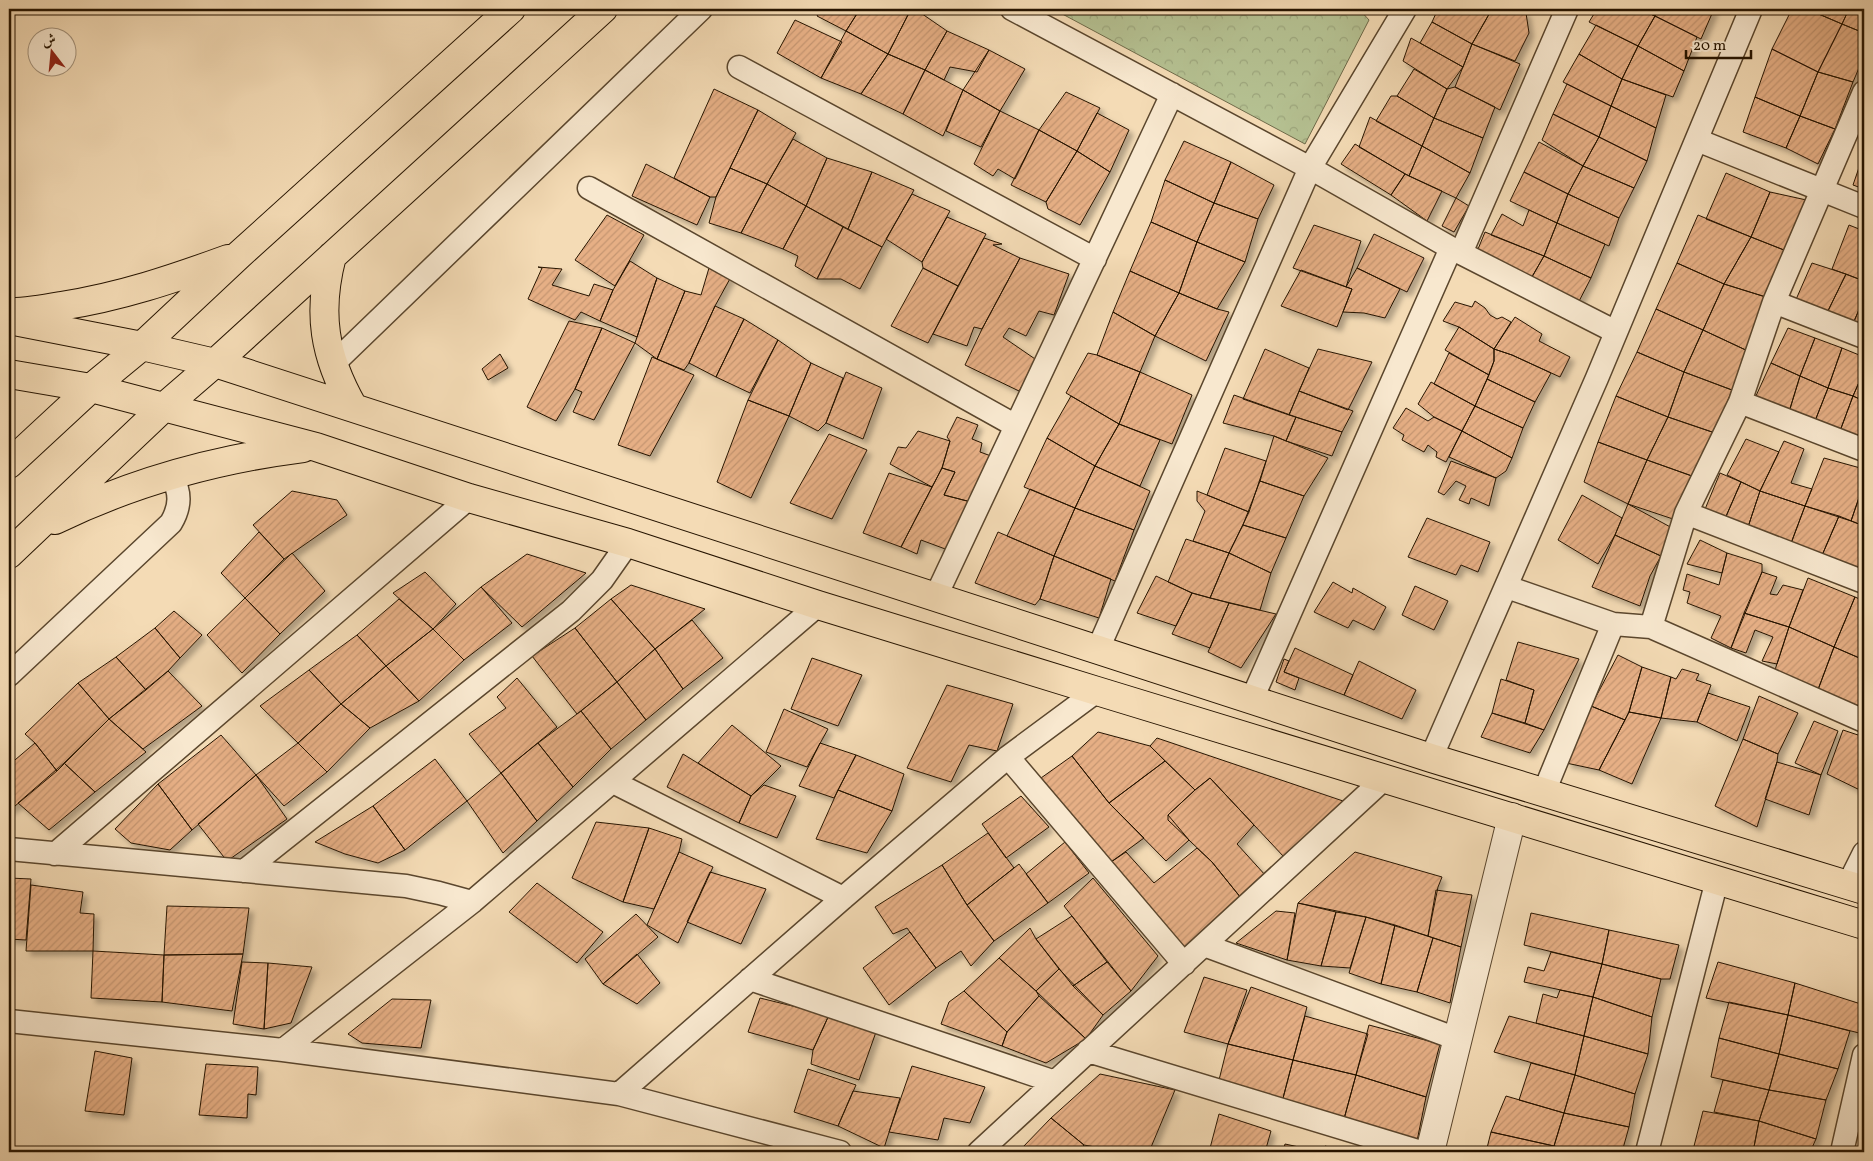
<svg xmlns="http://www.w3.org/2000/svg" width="1873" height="1161" font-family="Vollkorn,Amiri,serif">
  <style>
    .park { fill: url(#park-crowns); stroke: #6e6a49 }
    .building { fill: url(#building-hatch); stroke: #261400; filter: url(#shadow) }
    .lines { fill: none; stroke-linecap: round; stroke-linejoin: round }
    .minor-casing { stroke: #5a462d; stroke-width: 25 }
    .tertiary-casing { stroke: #5a462d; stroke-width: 30 }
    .primary-casing { stroke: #261400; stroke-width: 30 }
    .minor { stroke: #f8e8cf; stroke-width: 22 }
    .tertiary { stroke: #f8e8cf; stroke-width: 28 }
    .primary { stroke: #f4dbb5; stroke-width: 28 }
  </style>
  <defs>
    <pattern id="park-crowns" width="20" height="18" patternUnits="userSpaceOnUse" patternTransform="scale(1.25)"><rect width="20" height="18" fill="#b5c192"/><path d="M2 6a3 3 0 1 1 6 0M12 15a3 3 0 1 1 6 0" fill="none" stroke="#9ca57c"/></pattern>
    <pattern id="building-hatch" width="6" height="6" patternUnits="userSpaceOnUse" patternTransform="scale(1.25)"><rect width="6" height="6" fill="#e6af85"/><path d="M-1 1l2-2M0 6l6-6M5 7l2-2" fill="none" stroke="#c59671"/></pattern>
    <filter id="shadow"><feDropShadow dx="4.5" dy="4.5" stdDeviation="2.5" flood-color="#0004"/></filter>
  </defs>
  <rect width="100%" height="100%" fill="#f4dbb5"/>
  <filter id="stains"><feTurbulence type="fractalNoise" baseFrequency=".004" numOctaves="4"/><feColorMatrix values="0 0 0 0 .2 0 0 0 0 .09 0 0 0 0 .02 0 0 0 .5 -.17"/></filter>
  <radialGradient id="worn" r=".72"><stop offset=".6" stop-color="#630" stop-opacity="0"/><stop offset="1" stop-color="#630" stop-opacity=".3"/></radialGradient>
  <path class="park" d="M1053,9H1359L1369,20L1305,144Z"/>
  <path class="building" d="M821,9H860L846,31L817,16Z
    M860,9H911L888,54L846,31Z
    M911,9H915L947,31L925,70L888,54Z
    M1438,9H1492L1472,44L1432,22Z
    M1492,9H1517L1526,13L1529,33L1515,61L1472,44Z
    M1597,9H1639L1655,16L1638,46L1589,22Z
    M1639,9H1658L1655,16Z
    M1658,9H1714L1701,39L1655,16Z
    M1792,9H1807L1842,24L1818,72L1772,49Z
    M1807,9H1849L1842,24Z
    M1849,9H1864V33L1842,24Z
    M1655,16L1697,37L1684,71L1638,46Z
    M795,20L842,42L821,78L777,53Z
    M1432,22L1472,44L1463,67L1420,43Z
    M1842,24L1864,33V56L1853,82L1818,72Z
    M1596,25L1638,46L1622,79L1579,54Z
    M846,31L888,54L861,94L821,78Z
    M947,31L989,50L977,72L950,67L944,80L925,70Z
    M1411,38L1463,67L1447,89L1403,61Z
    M1472,44L1520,64L1500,110L1455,87Z
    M1638,46L1684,71L1673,97L1622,79Z
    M1772,49L1818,72L1800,116L1755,97Z
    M989,50L1025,69L1000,111L963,90Z
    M888,54L925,70L903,114L861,94Z
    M1579,54L1622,79L1611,106L1563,82Z
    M1414,69L1447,89L1434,118L1397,96Z
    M925,70L963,90L943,136L903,114Z
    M1818,72L1853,82L1835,129L1800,116Z
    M1622,79L1666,95L1656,128L1611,106Z
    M1567,84L1611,106L1599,137L1553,114Z
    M1455,87L1495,107L1483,138L1434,118L1447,89Z
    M714,89L758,110L716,197H710L674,178Z
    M963,90L1000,111L981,147L946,131Z
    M1066,92L1100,108L1077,151L1039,130Z
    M1391,96H1397L1434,118L1422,146L1376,121Z
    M1755,97L1800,116L1786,148L1743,132Z
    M1611,106L1656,128L1647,161L1599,137Z
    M758,110L796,133L767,184L730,168Z
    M1000,111L1039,130L1015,179L998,169L993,176L974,164Z
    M1097,113L1129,130L1110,172L1077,151Z
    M1553,114L1599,137L1583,166L1542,140Z
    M1800,116L1835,129L1818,164L1786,148Z
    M1370,117L1422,146L1409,176L1359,147Z
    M1434,118L1483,138L1470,173L1422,146Z
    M1039,130L1077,151L1046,202L1011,185Z
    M1599,137L1647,161L1634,188L1583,166Z
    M793,139L827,158L806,206L767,184Z
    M1184,141L1231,162L1214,203L1165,180Z
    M1539,142L1583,166L1568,194L1524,172Z
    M1355,144L1405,174L1391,195L1341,164Z
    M1422,146L1470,173L1456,198L1409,176Z
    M1077,151L1110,172L1080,225L1048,209L1046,202Z
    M1864,153V189L1853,185Z
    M827,158L872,172L848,229L806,206Z
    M1231,162L1274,185L1258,219L1214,203Z
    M646,164L710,197L697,225L632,196Z
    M1583,166L1634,188L1619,218L1568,194Z
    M730,168L767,184L741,233L709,223L716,197Z
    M872,172L914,190L882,247L848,229Z
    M1524,172L1568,194L1557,223L1510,201Z
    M1726,173L1770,192L1751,237L1706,219Z
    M1405,174L1442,191L1427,221L1391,195Z
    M1165,180L1214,203L1197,242L1151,222Z
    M767,184L806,206L783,249L741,233Z
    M1770,192L1811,201L1789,252L1751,237Z
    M912,194L950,211L922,262L886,239Z
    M1568,194L1619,218L1609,246L1557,223Z
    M1456,198L1469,206L1454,232L1442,226Z
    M1214,203L1258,219L1245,262L1197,242Z
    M806,206L843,227L817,279L795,266L798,256L783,249Z
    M1529,210L1557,223L1544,256L1491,235L1502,214L1523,226Z
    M607,215L644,235L615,286L575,260Z
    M1698,215L1751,237L1724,284L1677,263Z
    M947,217L986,234L958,286L923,268L922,262Z
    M1151,222L1197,242L1179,293L1130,271Z
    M1557,223L1605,244L1591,278L1544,256Z
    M1314,225L1361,241L1346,287L1293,268Z
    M1849,225L1864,231V281L1832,269Z
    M843,227L882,247L860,289L841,279H817Z
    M1485,232L1544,256L1529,282L1476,254Z
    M1374,234L1424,258L1407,292L1357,268Z
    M1751,237L1789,252L1769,298L1724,284Z
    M984,238L1002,244L993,245L1020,258L982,329L974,327L967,346L933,334Z
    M1197,242L1245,262L1217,309L1179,293Z
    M1544,256L1591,278L1576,307L1529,282Z
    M1020,258L1069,274L1054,315L1039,311L1026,336L1009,328L1003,337L1038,361L1019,391L965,365L982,329Z
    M630,261L657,278L637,337L600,321L613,290Z
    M1677,263L1724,284L1703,330L1656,309Z
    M1812,263L1846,274L1825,317L1794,304Z
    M538,267L562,269L552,285L589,296L594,284L613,290L600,321L581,312L575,320L528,299L542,268Z
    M709,268L732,275L715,306L689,363L684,370L657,359L685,291L701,295Z
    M923,268L958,286L928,343L891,326Z
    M1357,268L1400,289L1385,318L1364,313L1343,312L1352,289L1346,287Z
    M1301,270L1352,289L1337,327L1281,306Z
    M1130,271L1179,293L1155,336L1113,312Z
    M1846,274L1864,281V298L1852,326L1825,317Z
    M657,278L685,291L657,359L635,343Z
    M1724,284L1769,298L1750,352L1703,330Z
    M1179,293L1217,309L1229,312L1206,361L1155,336Z
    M1864,298V331L1852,326Z
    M1475,301L1485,308L1490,315L1497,319L1502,317L1511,322L1494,349L1459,327L1443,321L1455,302L1472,307Z
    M715,306L744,319L716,377L689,363Z
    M1656,309L1703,330L1684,372L1637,352Z
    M1113,312L1155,336L1140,372L1097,355Z
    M1515,317L1542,334L1539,341L1570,357L1560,377L1512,355L1494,349Z
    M744,319L778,340L750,393L716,377Z
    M569,321L602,328L575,389L556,421L527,407Z
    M1459,327L1494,349V361L1489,375L1445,350Z
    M602,328L635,343L594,420L573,412L582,392L575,389Z
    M1788,328L1815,338L1800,376L1771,363Z
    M1703,330L1750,352L1732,390L1684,372Z
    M1815,338L1842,348L1828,388L1800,376Z
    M778,340L811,363L789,416L748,400Z
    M1842,348L1864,357V371L1853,396L1828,388Z
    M1265,349L1309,368L1289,415L1243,399Z
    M1318,349L1372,362L1348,410L1299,391Z
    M1494,349L1512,355L1551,373L1535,402L1487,379L1494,361Z
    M1637,352L1684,372L1668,417L1616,396Z
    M1088,353L1097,355L1140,372L1119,424L1066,393Z
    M1449,353L1489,375L1475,406L1434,384Z
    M500,354L508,368L488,380L482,369Z
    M652,357L694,375L650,456L618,445Z
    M811,363L843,378L826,423L818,431L789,416Z
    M1771,363L1800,376L1789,412L1755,398Z
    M1864,371V401L1853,396Z
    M846,372L882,388L863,439L826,423Z
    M1140,372L1192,395L1172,444L1119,424Z
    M1684,372L1732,390L1715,433L1668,417Z
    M1800,376L1828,388L1815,421L1789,412Z
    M1487,379L1535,402L1523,428L1475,406Z
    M1431,382L1475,406L1462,431L1434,417L1418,404Z
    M1828,388L1853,396L1840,431L1815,421Z
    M1299,391L1353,411L1342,432L1289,415Z
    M1234,395L1296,417L1286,441L1274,436L1223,423Z
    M1071,396L1119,424L1095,466L1047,438Z
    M1616,396L1668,417L1647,460L1598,442Z
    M1853,396L1864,401V438L1840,431Z
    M748,400L789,416L751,498L717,482Z
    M1475,406L1523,428L1512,458L1462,431Z
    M1406,408L1428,421L1434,417L1462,431L1446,462L1436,457L1437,452L1428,445L1424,452L1402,440L1404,435L1393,428Z
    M957,417L978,425L972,439L982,443L980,452L991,456L971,502L944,495L955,472L942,468L950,441L947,437Z
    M1296,417L1342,432L1332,456L1286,441Z
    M1668,417L1715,433L1692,476L1647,460Z
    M1119,424L1160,440L1140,486L1095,466Z
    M918,431L950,441L942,468L932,487L890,464L898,447L906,448Z
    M1462,431L1512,458L1506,471L1496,478L1449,457Z
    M829,434L867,450L832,519L790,503Z
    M1274,436L1328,458L1304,496L1260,481Z
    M1047,438L1095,466L1075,508L1024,487Z
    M1746,439L1779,452L1760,491L1727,475Z
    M1784,441L1804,449L1791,483L1812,489L1805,506L1760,491Z
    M1598,442L1647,460L1628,504L1584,482Z
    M1225,448L1266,461L1249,512L1207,495Z
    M1824,458L1864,469V483L1851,521L1805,506Z
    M1647,460L1692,476L1673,519L1628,504Z
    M1451,461L1496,478L1489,506L1471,498L1469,504L1459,500L1466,486L1456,481L1444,495L1438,492Z
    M1095,466L1150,491L1134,530L1075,508Z
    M942,468L955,472L944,495L971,502L948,550L921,540L917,554L901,547Z
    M889,473L932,487L901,547L863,533Z
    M1720,473L1741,482L1724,521L1703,514Z
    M1260,481L1304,496L1286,538L1243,525Z
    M1741,482L1760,491L1747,530L1724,521Z
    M1864,483V526L1851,521Z
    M1030,489L1075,508L1054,556L1007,536Z
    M292,491L337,500L347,515L284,559L253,525Z
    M1197,491L1249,512L1229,553L1193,541L1205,511L1197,501Z
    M1760,491L1805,506L1790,546L1747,530Z
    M1582,495L1622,518L1615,535L1598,564L1558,540Z
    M1628,504L1674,529L1661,556L1615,535Z
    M1805,506L1839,516L1820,560L1790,546Z
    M1075,508L1134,530L1115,581L1054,556Z
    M1839,516L1864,526V576L1820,560Z
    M1427,518L1490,542L1478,572L1461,565L1456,575L1408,557Z
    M1243,525L1286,538L1271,573L1229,553Z
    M259,532L284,559L245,598L221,573Z
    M998,532L1054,556L1040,599L1035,605L975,583Z
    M1615,535L1661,556L1650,576L1640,606L1592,587Z
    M1186,539L1229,553L1210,598L1192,593L1168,582Z
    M1700,540L1727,553L1722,573L1687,564Z
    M292,553L325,591L280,634L245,598Z
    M1229,553L1271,573L1260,610L1210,598Z
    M1727,553L1762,564V572L1731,648L1711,638L1721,616L1687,603L1690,592L1683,590L1687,574L1719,585Z
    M527,554L586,573L522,627L481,587Z
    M1054,556L1111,579L1099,618L1040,599Z
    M425,572L456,604L433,629L393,593Z
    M1762,572L1777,577L1770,594L1777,595L1783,585L1803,590L1789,627L1744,613Z
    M1156,576L1192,593L1176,626L1137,613Z
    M1808,578L1855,597L1834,647L1789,627Z
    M1333,582L1352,593L1353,588L1386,607L1374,630L1353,620L1348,628L1314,612Z
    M631,585L705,609L655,649L611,599Z
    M1415,586L1448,601L1434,630L1402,615Z
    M481,587L512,623L464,660L433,629Z
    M1192,593L1229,603L1210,648L1172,634Z
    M1855,597L1864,601V660L1834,647Z
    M245,598L280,634L242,673L207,635Z
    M399,599L433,629L386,666L357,635Z
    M611,599L655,649L617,682L575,628Z
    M1229,603L1276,614L1241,668L1208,652Z
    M174,611L202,635L180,658L155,628Z
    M1744,613L1789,627L1777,664L1762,661L1773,637L1755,630L1746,653L1731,648Z
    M692,620L723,658L683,689L655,649Z
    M1789,627L1834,647L1816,695L1773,676Z
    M155,628L180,658L168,671L146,690L116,657Z
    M575,628L617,682L577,714L532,656Z
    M433,629L464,660L419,701L386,666Z
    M357,635L386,666L341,704L309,670Z
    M1518,642L1579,659L1544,730L1525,723L1534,690L1506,680Z
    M1834,647L1864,660V704L1861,712L1816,695Z
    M1295,648L1353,675L1344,695L1284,672Z
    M655,649L683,689L646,720L617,682Z
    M1618,655L1642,667L1629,712L1625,720L1591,706Z
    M116,657L146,690L109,719L78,683Z
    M812,658L862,675L838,726L791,709Z
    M1284,659L1289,661L1284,672L1299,678L1295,690L1276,682Z
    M1359,661L1416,690L1402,719L1344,695Z
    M386,666L419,701L370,728L341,704Z
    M1642,667L1671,677L1661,718L1629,712Z
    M1682,669L1699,674L1696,680L1711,685L1697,722L1661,718L1671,677L1676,679Z
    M309,670L341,704L298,743L260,706Z
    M168,671L202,706L143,749L109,719Z
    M517,678L557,727L501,773L469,734L506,708L497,697Z
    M1501,679L1534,690L1525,723L1492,713Z
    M617,682L646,720L611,749L581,711Z
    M78,683L109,719L57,771L35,743L25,734Z
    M947,685L1013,704L997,751L969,745L951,782L907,768Z
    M1708,693L1750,707L1737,741L1697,722Z
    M1759,696L1798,713L1778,754L1743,739Z
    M341,704L370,728L327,772L298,743Z
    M1591,706L1625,720L1599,770L1566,763Z
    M784,709L828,729L807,767L766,752Z
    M581,711L611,749L573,787L538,743Z
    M1629,712L1661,718L1632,784L1599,770Z
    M1492,713L1544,730L1530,753L1481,737Z
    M109,719L146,752L95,792L64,763Z
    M1814,721L1838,731L1821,775L1795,763Z
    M732,725L781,766L751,796L698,763Z
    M1843,730L1864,737V792L1827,774Z
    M1098,732L1150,746L1165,761L1109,803L1072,756Z
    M221,735L256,775L192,830L158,784Z
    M1157,738L1346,802L1284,857L1210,778L1195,790L1150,746Z
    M1743,739L1778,754L1777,762L1757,827L1715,806Z
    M35,743L57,771L9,811V765Z
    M298,743L327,772L284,806L256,775Z
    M538,743L573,787L537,821L501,773Z
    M820,743L856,755L834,798L799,786Z
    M683,754L751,796L739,823L667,787Z
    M856,755L904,774L892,811L838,790Z
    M1072,756L1109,803L1144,838L1111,862L1041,778Z
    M435,759L467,801L405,850L373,806Z
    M1165,761L1195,790L1168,815L1189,840L1166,861L1109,803Z
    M1777,762L1821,775L1809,815L1765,799Z
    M64,763L95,792L49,830L18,803Z
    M501,773L537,821L503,853L467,801Z
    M256,775L287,819L227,861L198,824Z
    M1210,778L1254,825L1237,844L1266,876L1241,898L1212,862L1168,820V815L1195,790Z
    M158,784L192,830L170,850L131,843L115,829Z
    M764,785L796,796L777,838L739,823L751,796Z
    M838,790L892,811L867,853L816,839Z
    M1021,796L1049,827L1006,858L982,824Z
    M373,806L405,850L378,863L345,854L315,842Z
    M596,822L649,828L623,902L572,878Z
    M649,828L682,839L679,852L654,909L623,902Z
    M988,833L1014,868L967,905L942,865Z
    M1065,842L1089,873L1048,903L1026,874Z
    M1197,848L1212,862L1241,898L1184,956L1111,862L1126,852L1154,883Z
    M679,852L713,867L678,943L647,925Z
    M1355,852L1442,877L1438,887L1428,936L1366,917L1298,903Z
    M1019,864L1048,903L994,941L967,905Z
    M942,865L967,905L994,941L971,966L961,951L936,968L907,928L893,934L875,907Z
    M710,872L766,889L741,944L687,922Z
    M9,878L31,879L26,940L9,939Z
    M1093,878L1158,956L1131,991L1064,906Z
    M537,883L603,932L577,963L509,912Z
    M31,885L83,892L80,913L94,914L93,951H26Z
    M1436,890L1472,895L1461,947L1428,936Z
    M1298,903L1336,912L1321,966L1287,960Z
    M167,906L249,908L243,954L164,955Z
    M1276,911L1295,913L1287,960L1236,943Z
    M1336,912L1366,917L1350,968L1321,966Z
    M1531,913L1609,930L1602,964L1524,945Z
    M636,914L658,937L603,984L585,959Z
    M1072,916L1107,962L1073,986L1036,939Z
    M1366,917L1395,925L1381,984L1349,973Z
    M1395,925L1433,938L1417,992L1381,984Z
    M1030,928L1036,939L1059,969L1036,991L999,958Z
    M1609,930L1679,945L1670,979H1661L1602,964Z
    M910,932L936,968L889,1005L863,968Z
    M1433,938L1461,947L1450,1003L1417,992Z
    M93,951L164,955L162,1002L91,998Z
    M1551,952L1602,964L1593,997L1524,982L1528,967L1544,971Z
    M243,954L232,1011L162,1002L164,955Z
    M637,954L660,983L637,1004L603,984Z
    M999,958L1036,991L1039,996L1007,1032L964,991Z
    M242,962L268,963L264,1029L233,1024Z
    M1107,962L1131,991L1103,1015L1073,986Z
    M1718,962L1795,983L1788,1015L1706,998Z
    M268,963L312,967L291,1023L264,1029Z
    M1602,964L1661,979L1652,1017L1593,997Z
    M1059,969L1103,1015L1086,1039L1036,991Z
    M1204,977L1247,990L1228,1044L1184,1032Z
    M1795,983L1864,1005L1863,1034L1788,1015Z
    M1251,987L1307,1007L1293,1060L1228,1044Z
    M1560,990L1593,997L1584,1036L1536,1023L1543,994L1557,998Z
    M964,991L1007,1032L1002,1046L941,1024L949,1002Z
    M1039,996L1086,1039L1046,1063L1002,1046L1007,1032Z
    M1593,997L1652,1017L1648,1054L1584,1036Z
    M760,998L829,1015L813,1050L748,1032Z
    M392,999L431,1000L421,1048L362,1043L348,1034Z
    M1729,1002L1788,1015L1779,1054L1719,1038Z
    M829,1015L876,1032L859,1080L811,1064L813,1050Z
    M1788,1015L1850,1031L1838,1069L1779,1054Z
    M1305,1016L1368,1034L1356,1075L1293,1060Z
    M1509,1016L1584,1036L1575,1075L1494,1052Z
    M1369,1025L1440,1044L1426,1097L1356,1075Z
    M1584,1036L1648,1054L1635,1094L1575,1075Z
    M1719,1038L1779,1054L1769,1090L1711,1077Z
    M1228,1044L1293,1060L1282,1102L1218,1084Z
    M95,1051L132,1058L124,1115L85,1111Z
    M1779,1054L1838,1069L1826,1100L1769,1090Z
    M1293,1060L1356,1075L1344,1119L1282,1102Z
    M1531,1063L1575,1075L1564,1113L1519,1100Z
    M206,1064L258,1067L256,1095L248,1094L247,1118L199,1115Z
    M912,1066L985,1087L970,1123L944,1118L938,1140L889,1132Z
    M808,1069L856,1085L838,1126L794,1112Z
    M1100,1074L1175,1090L1149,1152H1123L1084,1145L1051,1118Z
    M1356,1075L1426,1097L1417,1141L1344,1119Z
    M1575,1075L1635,1094L1629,1127L1564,1113Z
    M1723,1080L1769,1090L1759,1121L1714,1112Z
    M1769,1090L1826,1100L1816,1139L1759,1121Z
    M853,1091L900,1098L884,1148L838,1126Z
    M1506,1096L1564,1113L1554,1146L1491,1132Z
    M1703,1111L1759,1121L1753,1152H1700L1693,1150Z
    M1564,1113L1629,1127L1622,1152H1576L1554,1146Z
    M1219,1114L1271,1131L1265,1152H1209Z
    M1051,1118L1084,1145L1077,1152H1027L1022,1148Z
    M1759,1121L1816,1139L1810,1152H1753Z
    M1491,1132L1554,1146L1552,1152H1486Z
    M1285,1144L1308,1149L1310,1152H1283Z
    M1325,1146L1347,1152H1323Z
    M1554,1146L1576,1152H1552Z"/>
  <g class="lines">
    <defs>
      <path id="minor" d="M1012,9L1310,168L1451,248L1616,332
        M739,67L1095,259
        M1697,140L1864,207
        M589,188L1016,426
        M1461,253L1567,9
        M1774,302L1864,337
        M332,365L701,9
        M1740,402L1864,450
        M1686,513L1864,582
        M1507,587L1613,624L1651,627L1864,721
        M936,596L1172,94
        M1651,627L1686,513L1740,402L1774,302L1864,92
        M1098,649L1310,168L1405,9
        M9,675L171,523C181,506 181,492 171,475
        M1252,699L1451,248
        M1008,757L1184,964
        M1431,758L1597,378L1751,9
        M613,782L843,898
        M1544,792L1613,624
        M9,849L406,886L439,893L472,902
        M55,854L469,498
        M244,871L571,611L602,580L628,543
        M1848,885L1864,853
        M1204,945L1457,1039
        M750,979L1055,1082
        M9,1021L283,1050L619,1094L840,1152
        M283,1050L472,902L818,605
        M1088,1051L1421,1152
        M619,1094L843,898L1008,757L1097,691
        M979,1152L1385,778
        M1647,1152L1717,880
        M1842,1152L1864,1055"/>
      <path id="tertiary" d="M1430,1152L1512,817"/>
      <path id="primary" d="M332,256C317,313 324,356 353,407
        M11,312C28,312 45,309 61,306C120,297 173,279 228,259
        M9,320L142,346L215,363L1431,758L1864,890
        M9,374L91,388L316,447L469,498L628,543L818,605L1097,691L1864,925
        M9,464L91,388L142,346L239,255L511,9
        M55,520C133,482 217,459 303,448
        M9,554L164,407L215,363L603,9"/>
    </defs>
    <use href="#minor" class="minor-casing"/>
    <use href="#tertiary" class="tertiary-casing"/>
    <use href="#primary" class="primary-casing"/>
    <use href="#minor" class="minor"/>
    <use href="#tertiary" class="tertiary"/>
    <use href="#primary" class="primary"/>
  </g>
  <rect width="1873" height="1161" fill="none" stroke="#f4dbb5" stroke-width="30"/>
  <rect x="10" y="10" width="1853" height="1141" fill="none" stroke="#261400" stroke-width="2.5"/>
  <rect x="15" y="15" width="1843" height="1131" fill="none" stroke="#261400"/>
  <g transform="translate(52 52) rotate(344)"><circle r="24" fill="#f8e8cf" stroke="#a4937c"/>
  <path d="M0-4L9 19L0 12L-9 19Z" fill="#8f2418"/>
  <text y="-8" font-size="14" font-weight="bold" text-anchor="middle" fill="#261400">ش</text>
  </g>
  <path d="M1686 50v8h65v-8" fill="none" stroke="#261400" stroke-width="2.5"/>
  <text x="1693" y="50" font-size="15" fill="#261400" stroke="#f8e8cf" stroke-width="4" paint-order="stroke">20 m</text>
  <rect width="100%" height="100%" filter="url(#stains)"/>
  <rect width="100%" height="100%" fill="url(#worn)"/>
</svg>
